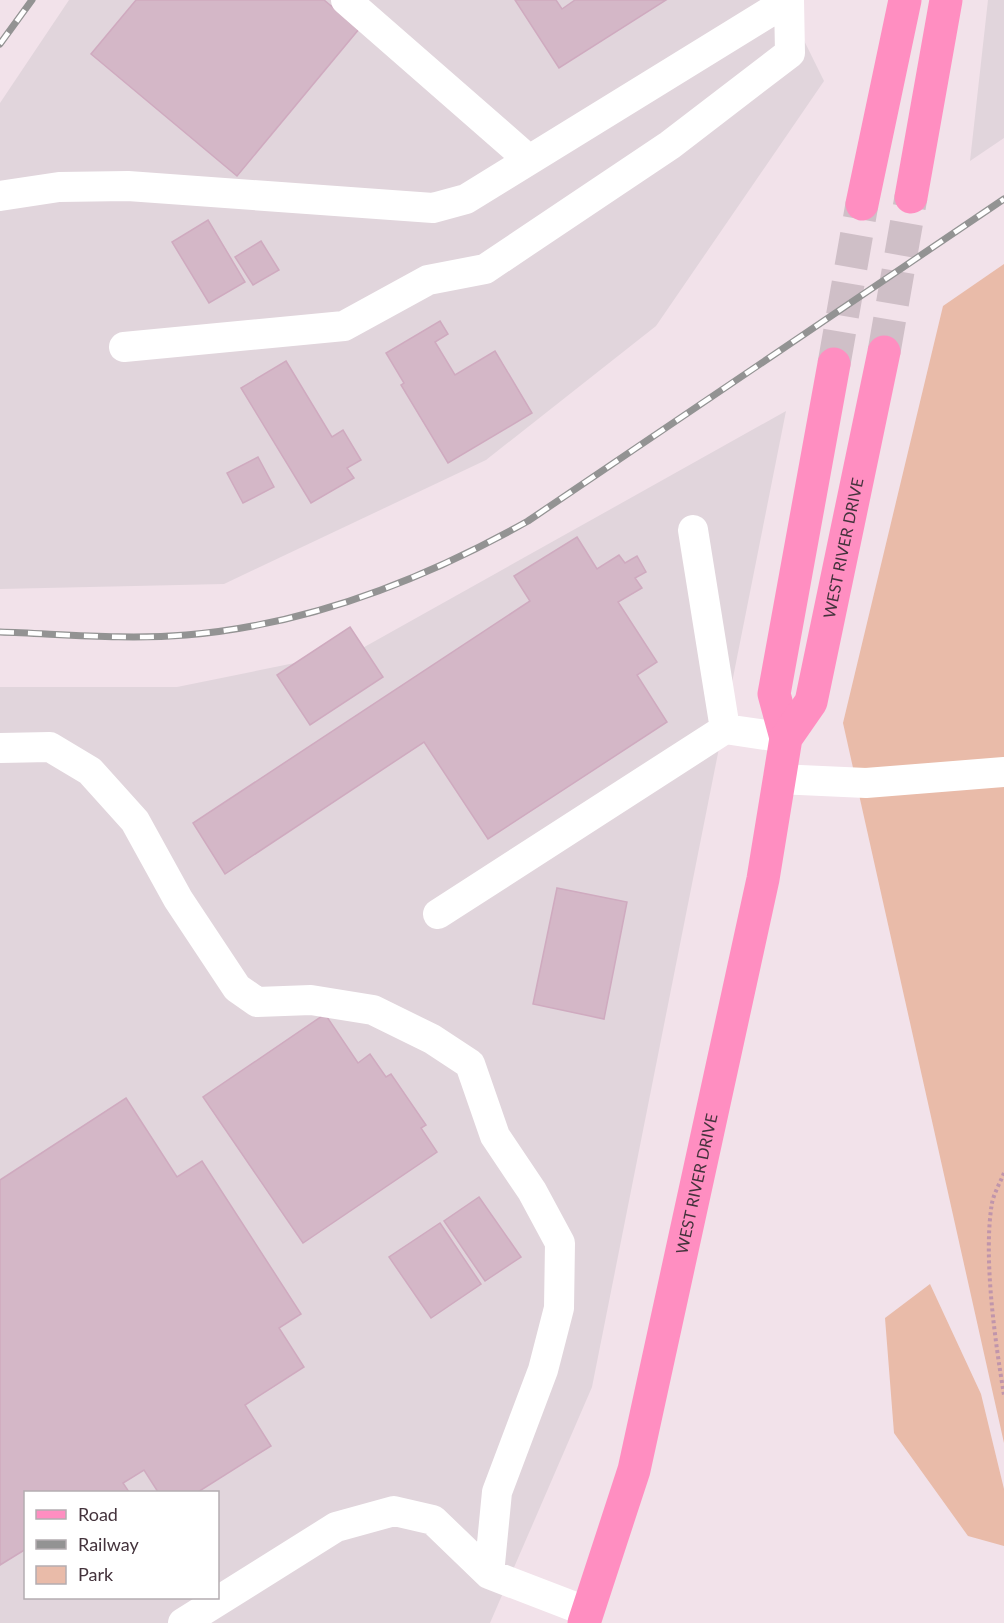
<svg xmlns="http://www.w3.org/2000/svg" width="1004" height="1623" font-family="Lato,sans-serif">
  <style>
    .industrial { fill: #e1d5dc; fill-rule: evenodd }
    .green { fill: #e9bba9 }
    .building { fill: #d4b7c7; stroke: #cfaabf; stroke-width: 1.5 }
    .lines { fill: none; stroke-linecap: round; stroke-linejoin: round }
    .major-tunnel { stroke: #cfbfc7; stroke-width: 33; stroke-dasharray: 33 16; stroke-linecap: butt }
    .path { stroke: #c095ab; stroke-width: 4; stroke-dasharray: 3 3; stroke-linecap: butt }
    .minor { stroke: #fff; stroke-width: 30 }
    .major { stroke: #ff8ec1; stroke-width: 33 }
    .rail-casing { stroke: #939393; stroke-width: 7 }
    .rail { stroke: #fff; stroke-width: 4.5; stroke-dasharray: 14; stroke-linecap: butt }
    .labels { text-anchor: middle; stroke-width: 4.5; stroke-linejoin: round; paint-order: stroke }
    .street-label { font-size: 16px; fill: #44333c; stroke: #fff }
  </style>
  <rect width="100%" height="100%" fill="#f2e2ea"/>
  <path class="industrial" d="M69,0H784L824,81L656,326L486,460L224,584L0,589V103Z
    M988,0H1004V138L970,161Z
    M786,411L592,1387L490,1623H0V687H177L359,650ZM26,1492H218V1598H26Z"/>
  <path class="green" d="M1004,264V1443L843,723L943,306Z
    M930,1284L981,1394L1004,1489V1546L968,1536L894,1433L885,1318Z"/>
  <path class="building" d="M136,0H324L359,29L237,176L91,54Z
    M515,0H556L562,9L575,0H666L559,68Z
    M208,220L245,282L209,303L172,242Z
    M261,241L279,270L253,285L235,257Z
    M440,321L448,334L435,342L455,375L495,351L532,413L448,463L401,385L404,383L386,353Z
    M286,361L332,437L343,430L361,460L347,468L354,478L311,503L241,388Z
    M258,457L274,487L243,503L227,473Z
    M577,537L597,569L619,555L625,563L637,556L646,572L635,578L642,588L618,602L657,662L637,675L667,722L488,839L424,742L225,874L193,823L530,601L514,576Z
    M350,627L383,677L310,725L277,675Z
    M557,888L627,902L604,1019L533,1004Z
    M325,1014L358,1063L370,1054L386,1077L391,1074L426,1125L421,1128L437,1152L303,1243L203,1097Z
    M126,1098L177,1177L202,1161L301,1314L279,1328L304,1367L245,1405L271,1446L198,1492H158L144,1470L123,1483L129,1492H26V1549L0,1565V1180Z
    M479,1197L521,1257L485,1281L444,1221Z
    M440,1223L481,1284L431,1318L389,1257Z"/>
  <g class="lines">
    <path class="major-tunnel" d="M884,352L911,197
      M834,364L862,204"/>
    <path class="path" d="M1004,1173C1000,1183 994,1193 992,1203C983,1256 995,1341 1004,1395"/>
    <path class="minor" d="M346,0L528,159
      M0,196L59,187L128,186L433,208L466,199L789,0
      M124,347L344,326L428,280L485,269L670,145L790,53L789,0
      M693,530L725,729
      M0,748L50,747L90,771L135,821L178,899L237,988L257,1002L311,1000L373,1010L432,1039L470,1064L495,1136L532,1191L560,1243L559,1308L543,1370L497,1492L489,1574
      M778,779L866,783L1004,772
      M438,914L725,729L786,738
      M183,1623L336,1527L394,1511L433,1520L489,1574L588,1612"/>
    <g class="major">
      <path d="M911,197L946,0"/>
      <path d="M862,204L905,0"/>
      <path d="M786,738L774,694L834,364"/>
      <path id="s1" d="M584,1623L634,1470L763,879L786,738L811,702L884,352"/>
    </g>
    <defs>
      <path id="rail" d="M0,44L32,0
        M0,632C62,634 125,640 186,635C307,625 423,580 528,521L1004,199"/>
    </defs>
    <use href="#rail" class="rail-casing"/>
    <use href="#rail" class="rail"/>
  </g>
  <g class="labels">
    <g class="street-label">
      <text dy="6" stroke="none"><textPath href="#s1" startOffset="1110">WEST RIVER DRIVE</textPath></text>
      <text dy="6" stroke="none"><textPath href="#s1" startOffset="454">WEST RIVER DRIVE</textPath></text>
    </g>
  </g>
  <rect x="24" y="1491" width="195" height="108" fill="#ffffff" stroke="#b4adb1" stroke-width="1.5"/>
  <rect x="36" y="1510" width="30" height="9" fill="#ff8ec1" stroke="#b4adb1" stroke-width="1.5"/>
  <text x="78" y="1521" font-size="18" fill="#44333c">Road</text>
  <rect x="36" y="1540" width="30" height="9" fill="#939393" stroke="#b4adb1" stroke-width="1.5"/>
  <text x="78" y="1551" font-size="18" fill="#44333c">Railway</text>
  <rect x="36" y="1566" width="30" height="18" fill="#e9bba9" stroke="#b4adb1" stroke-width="1.5"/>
  <text x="78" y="1581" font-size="18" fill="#44333c">Park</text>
</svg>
